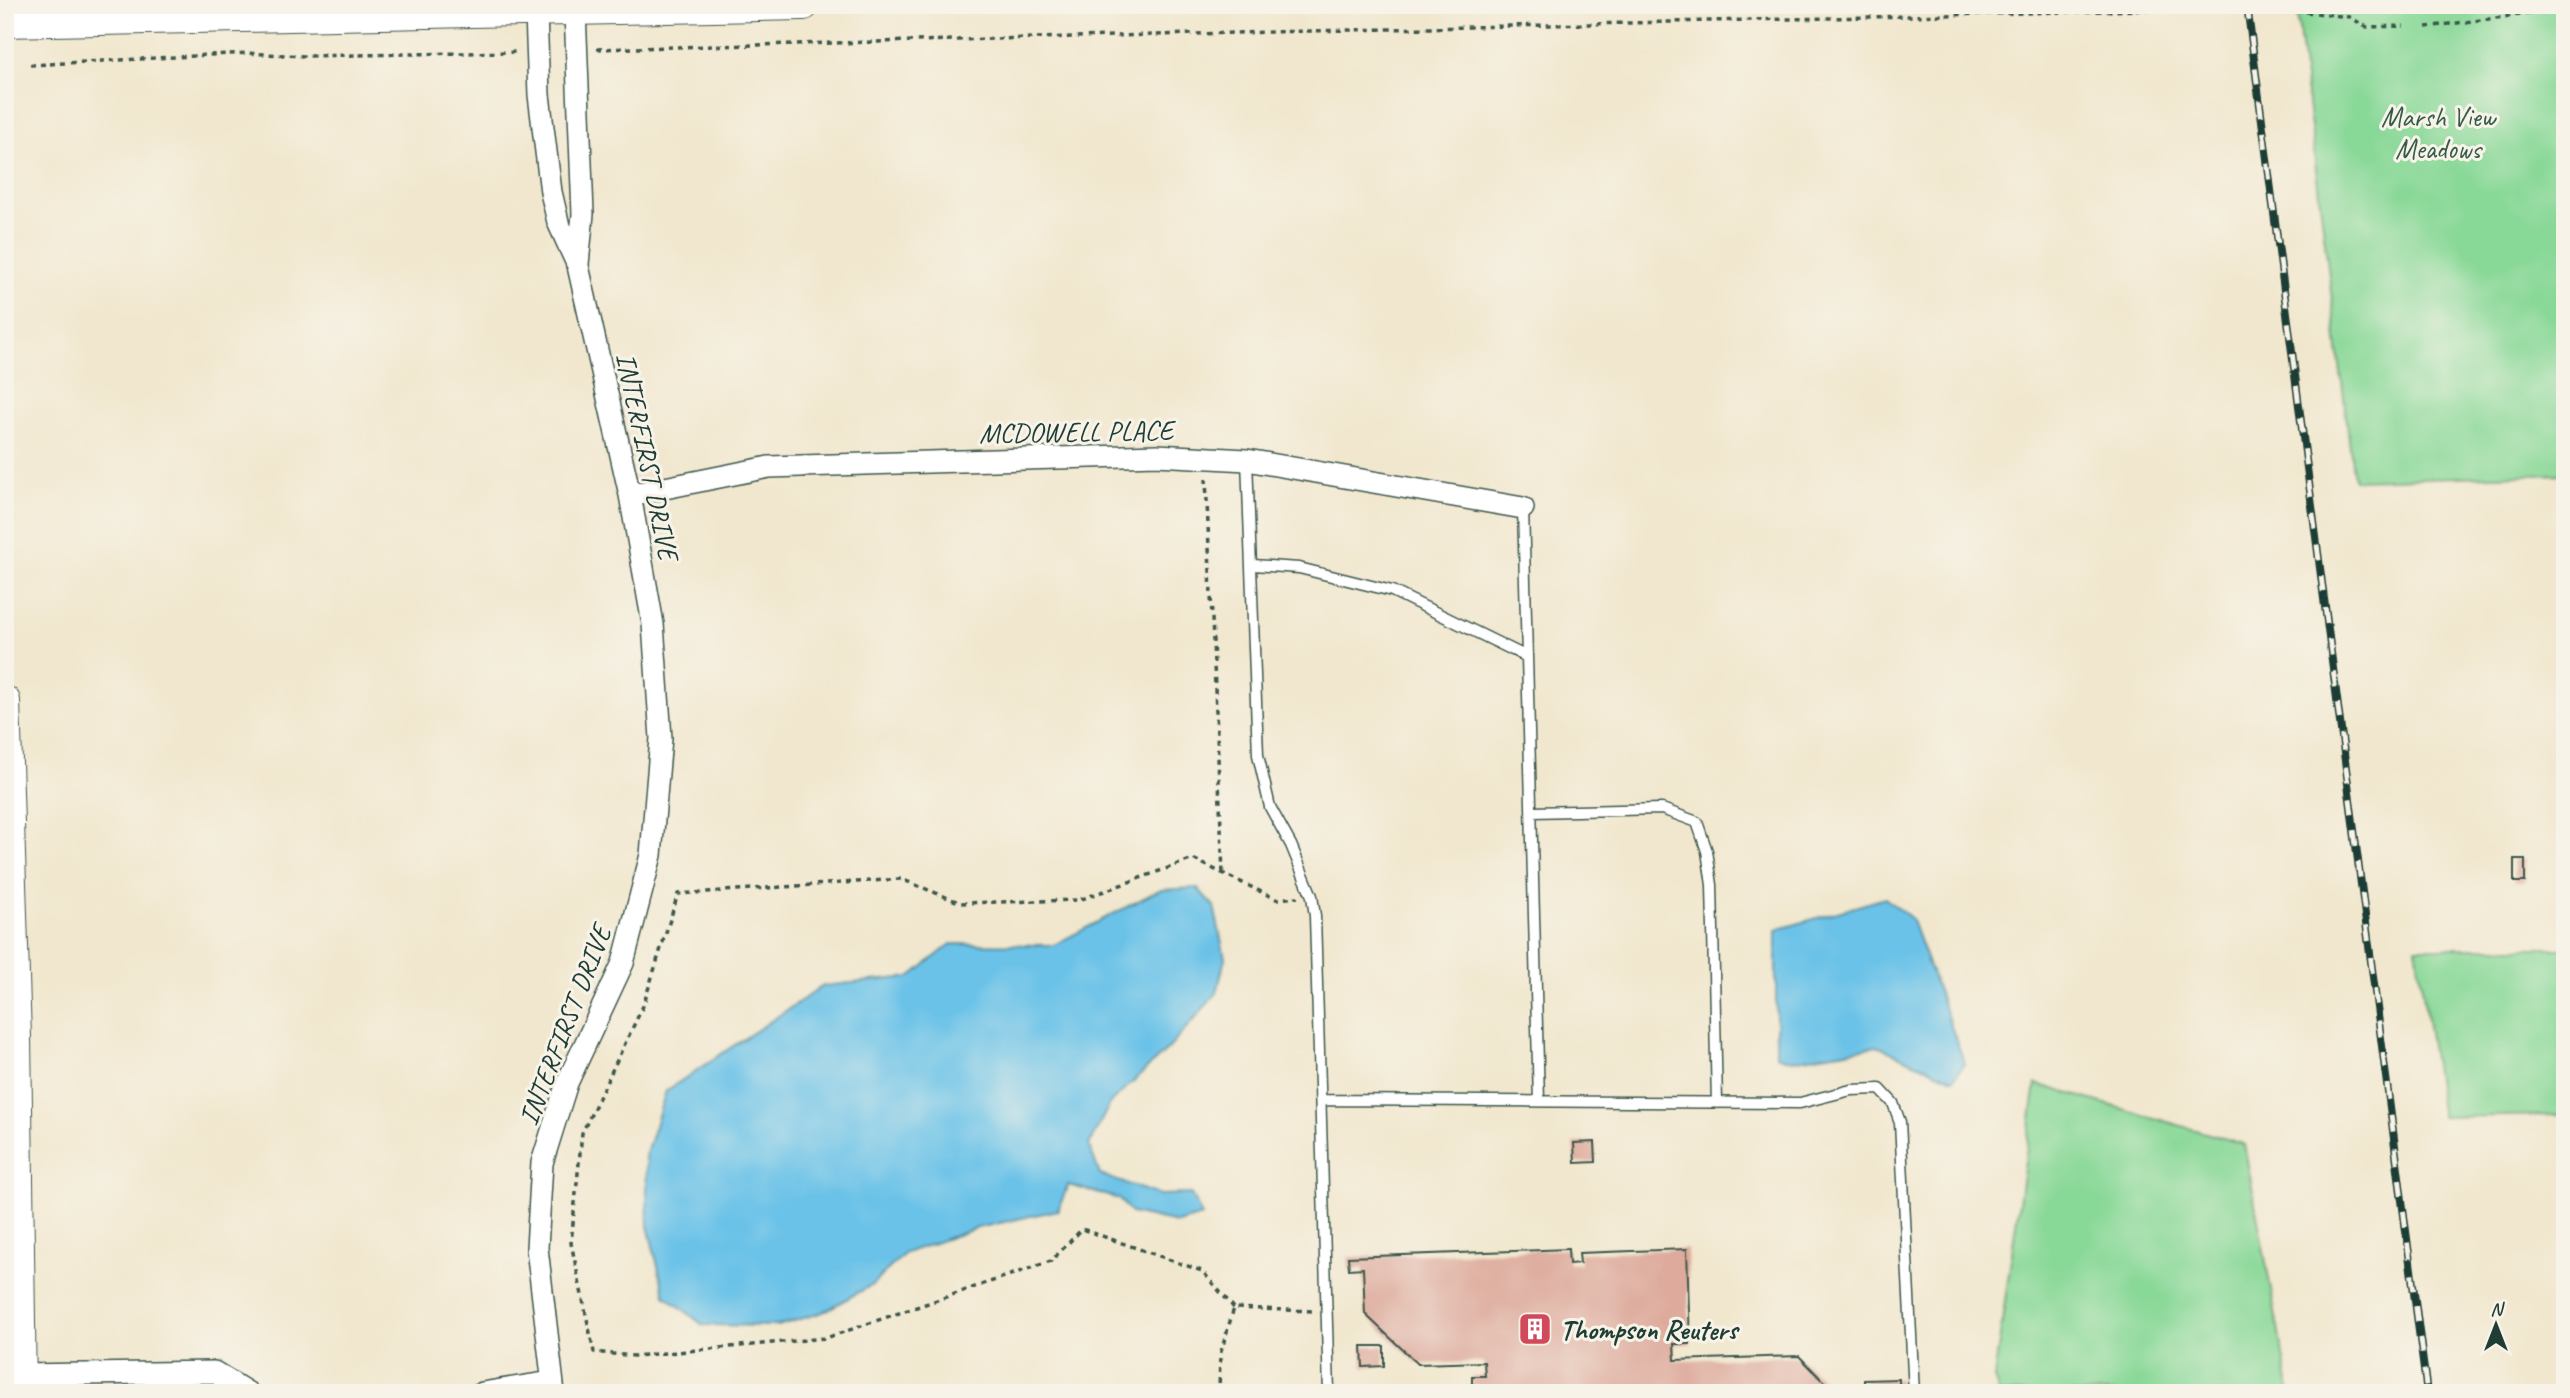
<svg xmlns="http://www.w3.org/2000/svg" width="2570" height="1398" font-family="Caveat,sans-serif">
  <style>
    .green { fill: #88d897; stroke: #548a66; stroke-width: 2 }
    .water { fill: #6bc2e8; stroke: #45808e; stroke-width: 2 }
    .building { fill: #ddaa9c }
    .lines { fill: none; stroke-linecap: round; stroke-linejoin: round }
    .service-casing { stroke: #3e564b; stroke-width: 13 }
    .minor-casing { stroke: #3e564b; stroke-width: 24 }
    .secondary-casing { stroke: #3e564b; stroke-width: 32 }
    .path { stroke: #3e564b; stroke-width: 3.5; stroke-dasharray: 5 5; stroke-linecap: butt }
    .service { stroke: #fff; stroke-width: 10 }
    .minor { stroke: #fff; stroke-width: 21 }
    .secondary { stroke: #fff; stroke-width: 30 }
    .rail-casing { stroke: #1f3d34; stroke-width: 8 }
    .rail { stroke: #f7f3e8; stroke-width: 5; stroke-dasharray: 16; stroke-linecap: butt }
    .labels { text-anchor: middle; stroke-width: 6; stroke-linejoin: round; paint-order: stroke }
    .park-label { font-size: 28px; fill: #345c48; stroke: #f7f3e8 }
    .street-label { font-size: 28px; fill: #1f3d34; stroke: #f7f3e8 }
    .poi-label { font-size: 28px; font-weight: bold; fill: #1f3d34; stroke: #f7f3e8; text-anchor: start }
  </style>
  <rect width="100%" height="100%" fill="#f7f3e8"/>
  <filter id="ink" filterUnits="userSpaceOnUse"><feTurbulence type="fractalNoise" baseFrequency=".0143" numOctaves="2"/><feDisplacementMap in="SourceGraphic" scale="14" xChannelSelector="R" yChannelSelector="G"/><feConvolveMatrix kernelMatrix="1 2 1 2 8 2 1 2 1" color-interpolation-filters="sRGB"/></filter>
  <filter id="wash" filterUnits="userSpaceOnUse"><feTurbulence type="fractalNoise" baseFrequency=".00686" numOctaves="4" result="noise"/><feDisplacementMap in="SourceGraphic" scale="28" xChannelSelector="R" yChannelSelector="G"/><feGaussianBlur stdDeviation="1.57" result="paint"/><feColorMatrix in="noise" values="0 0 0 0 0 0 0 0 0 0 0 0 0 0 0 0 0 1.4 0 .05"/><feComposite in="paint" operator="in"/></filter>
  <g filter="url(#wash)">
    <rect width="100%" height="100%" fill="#f1e7ce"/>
    <path class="green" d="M2296,5H2565V474L2354,480Z
      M2416,948H2565V1115L2442,1117Z
      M2036,1084L2244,1144L2290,1393H1999L1994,1378Z"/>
    <path class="water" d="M1197,888L1214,906L1225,958L1217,993L1169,1048L1110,1103L1089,1145L1100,1175L1159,1195L1191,1194L1202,1216L1177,1223L1131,1213L1119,1199L1068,1185L1058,1210L977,1228L905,1253L872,1285L823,1312L778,1326L703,1325L665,1295L648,1226L646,1154L666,1091L823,986L910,977L951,944L1054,945L1159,890Z
      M1885,898L1911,918L1965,1064L1953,1079L1877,1046L1792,1060L1776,1055V930Z"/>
    <g id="blocks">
      <path class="building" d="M2514,859H2525V882H2514Z
        M1595,1142L1596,1162L1575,1163L1574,1143Z
        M1568,1249L1569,1264L1580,1263L1579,1253L1687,1249L1690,1344H1674L1675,1360L1799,1356L1835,1393H1472V1376H1485L1484,1362L1418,1364L1365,1314L1363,1268L1349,1269L1348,1257Z
        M1362,1346H1384V1366L1363,1367Z
        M1899,1379V1393H1864V1380Z"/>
    </g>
  </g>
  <g filter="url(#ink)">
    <use href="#blocks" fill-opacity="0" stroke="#3e564b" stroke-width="2"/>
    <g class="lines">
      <defs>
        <path id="service" d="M1247,460L1258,755L1270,807L1291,845L1312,896L1315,916L1329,1393
          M1523,508L1539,1101
          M1253,565L1299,568L1392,591L1527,657
          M1533,812L1662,809L1697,822L1707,851L1712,885L1717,1103
          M1321,1100L1800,1103L1851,1090L1880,1089L1893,1103L1900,1122L1914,1393"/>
        <path id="minor" d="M575,11L583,214L578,264
          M536,13L539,95L551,192L558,222L578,266L630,495L653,624L661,738L651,855L623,963L567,1083L542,1163L537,1248L554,1393
          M630,495L769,467L1157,455L1247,460L1523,508
          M21,1375L214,1372L248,1393
          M482,1393L551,1382"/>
        <path id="secondary" d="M5,22L804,5
          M5,701L16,1037L21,1393"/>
      </defs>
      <use href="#service" class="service-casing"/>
      <use href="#minor" class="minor-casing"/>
      <use href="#secondary" class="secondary-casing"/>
      <path class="path" d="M2426,27L2535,13H2565
        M597,49L2264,7L2349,17L2367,27L2404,26
        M30,65L247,53L304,56L517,52
        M1206,478L1223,874
        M1234,1308L1202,1271L1082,1229L1051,1261L826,1338L634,1356L594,1352L571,1243L582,1133L643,1006L678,894L901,879L961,903L1079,900L1193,859L1276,899L1298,897
        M1219,1393L1220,1355L1234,1308L1313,1311"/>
      <use href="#service" class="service"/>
      <use href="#minor" class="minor"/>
      <use href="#secondary" class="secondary"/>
      <defs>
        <path id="rail" d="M2247,5L2427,1393"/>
      </defs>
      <use href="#rail" class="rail-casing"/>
      <use href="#rail" class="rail"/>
    </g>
  </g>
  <defs>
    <symbol id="building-square" viewBox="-11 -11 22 22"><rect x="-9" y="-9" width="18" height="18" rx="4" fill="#d1495b" stroke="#f7f3e8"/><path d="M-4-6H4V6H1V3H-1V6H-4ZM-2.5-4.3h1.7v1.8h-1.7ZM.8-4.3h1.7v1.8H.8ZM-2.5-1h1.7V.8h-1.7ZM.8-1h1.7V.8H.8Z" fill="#fff"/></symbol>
  </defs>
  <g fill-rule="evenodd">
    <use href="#building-square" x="1516" y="1310" width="38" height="38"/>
  </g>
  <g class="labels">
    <g class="park-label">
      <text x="2438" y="126">Marsh View<tspan x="2438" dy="32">Meadows</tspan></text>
    </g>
    <g class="street-label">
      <text transform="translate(1076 431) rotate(-1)" y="10">MCDOWELL PLACE</text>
      <text transform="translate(648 456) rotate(78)" y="10">INTERFIRST DRIVE</text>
      <text transform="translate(564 1025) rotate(-69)" y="10">INTERFIRST DRIVE</text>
    </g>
    <g class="poi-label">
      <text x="1560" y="1339">Thompson Reuters</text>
    </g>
  </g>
  <rect width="2570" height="1398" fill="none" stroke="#f7f3e8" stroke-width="28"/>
  <g transform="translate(2496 1325)" stroke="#f7f3e8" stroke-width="5" paint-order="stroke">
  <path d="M0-5L12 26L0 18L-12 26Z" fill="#1f3d34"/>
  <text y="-10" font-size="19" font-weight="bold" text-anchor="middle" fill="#1f3d34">N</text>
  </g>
</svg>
